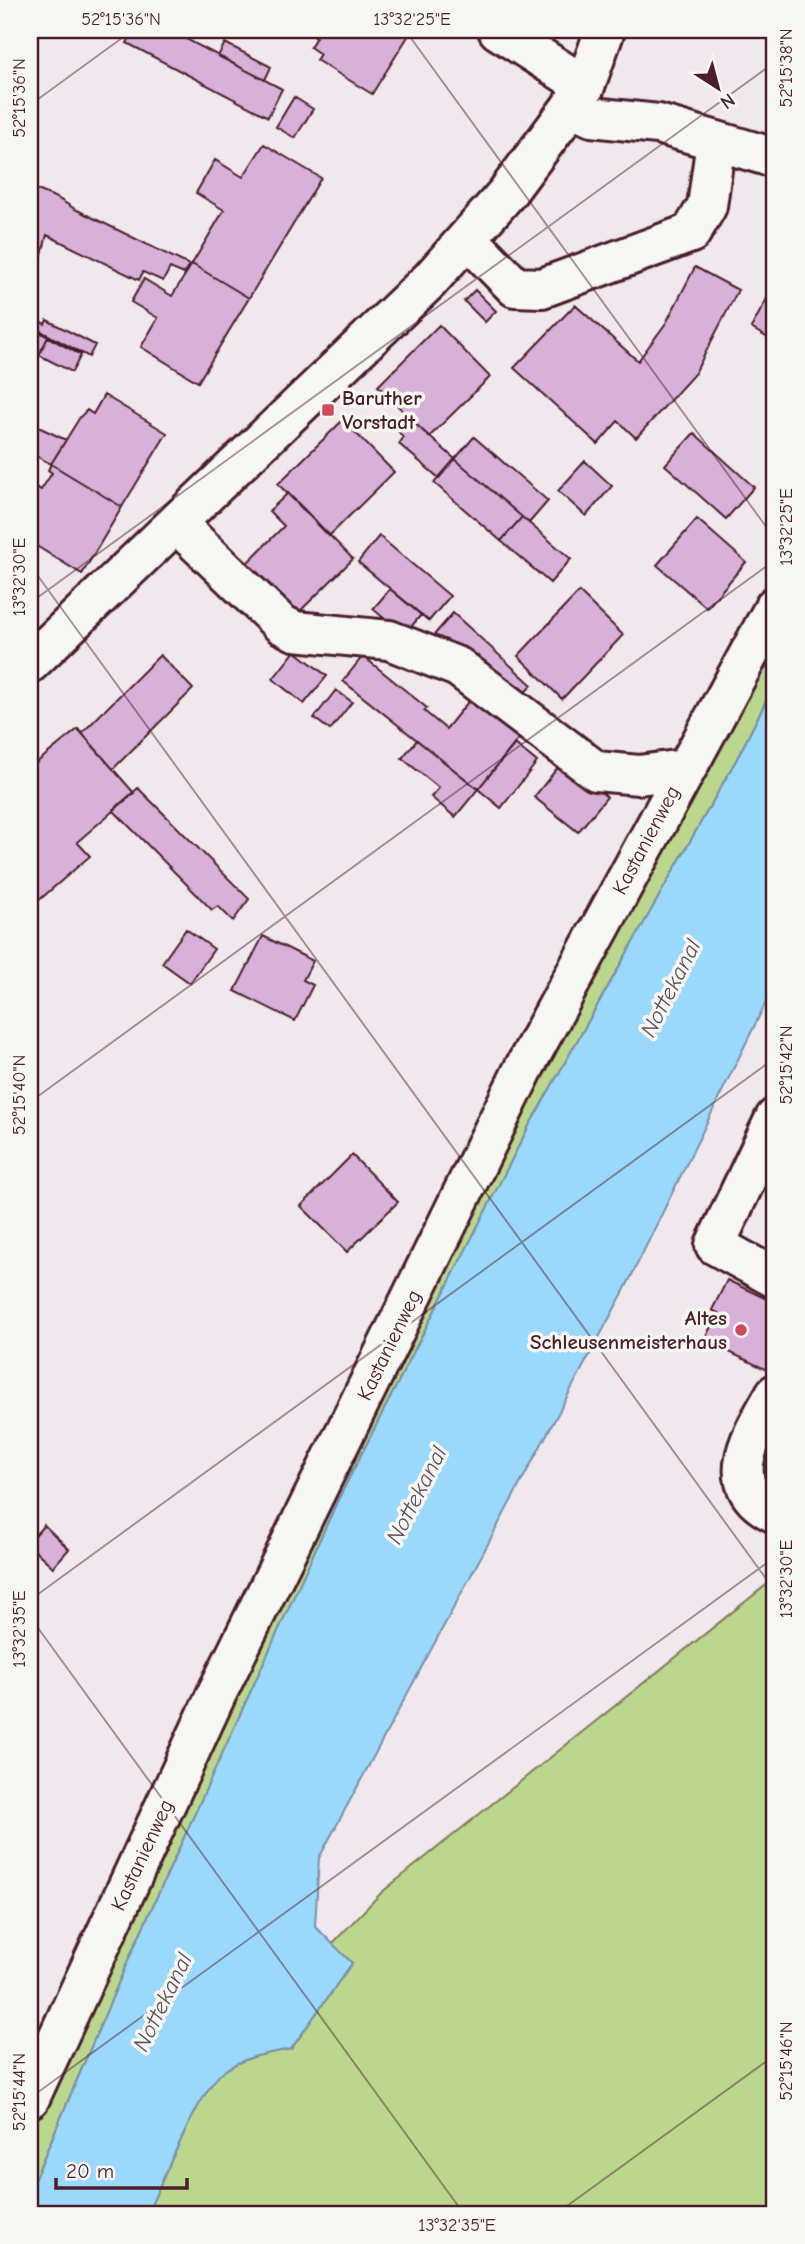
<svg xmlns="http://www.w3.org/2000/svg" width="805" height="2244" font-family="'Comic Neue',sans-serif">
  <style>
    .green { fill: #bbd78e; stroke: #827b5c; stroke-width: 2 }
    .water { fill: #9ad9fc; stroke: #7a8fa8; stroke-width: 2 }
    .building { fill: #d8b1d9; stroke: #4a1f2b; stroke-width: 2 }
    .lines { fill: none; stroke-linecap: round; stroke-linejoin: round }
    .minor-casing { stroke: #4a1f2b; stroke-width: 44 }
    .major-casing { stroke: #4a1f2b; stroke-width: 44 }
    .minor { stroke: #f6f6f2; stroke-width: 38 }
    .major { stroke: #f6f6f2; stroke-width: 38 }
    .ticks { fill: none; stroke: #4a1f2b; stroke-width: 2; stroke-opacity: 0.45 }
    .poi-dot { fill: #d1495b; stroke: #f6f6f2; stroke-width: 2.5 }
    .labels { text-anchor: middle; stroke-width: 7; stroke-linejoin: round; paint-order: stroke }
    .poi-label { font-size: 21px; font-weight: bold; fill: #4a1f2b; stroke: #f6f6f2; text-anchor: start }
    .street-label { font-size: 21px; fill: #4a1f2b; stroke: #f6f6f2 }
    .water-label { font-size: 23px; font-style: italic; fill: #5e4e5f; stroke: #f6f6f2 }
    .neatline { fill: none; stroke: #4a1f2b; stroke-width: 2.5 }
    .ticks-label { font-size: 18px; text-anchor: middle; fill: #4a1f2b }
  </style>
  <rect width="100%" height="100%" fill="#f0e8ed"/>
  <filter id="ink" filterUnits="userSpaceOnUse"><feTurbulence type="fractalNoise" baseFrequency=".0143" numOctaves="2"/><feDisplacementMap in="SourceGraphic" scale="14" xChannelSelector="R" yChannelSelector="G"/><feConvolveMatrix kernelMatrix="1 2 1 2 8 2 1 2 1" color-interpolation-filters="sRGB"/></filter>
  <g filter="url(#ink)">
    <path class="green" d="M775,639V683L739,755L528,1128L337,1502L130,1956L30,2190V2083L535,1065Z
      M775,1578V2214H147C160,2186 202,2085 224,2071C244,2057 268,2053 291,2049L352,1963L332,1944L382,1892Z"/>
    <path class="water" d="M775,683V984L625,1289L319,1858L315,1926L352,1963L291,2049C268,2053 243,2057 224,2071C202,2085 160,2186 147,2214H30V2190L130,1956L337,1502L528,1128L739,755Z"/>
    <path class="building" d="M134,30H169L282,89L268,117L127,43Z
      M305,30H412L372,94L316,60L320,54L310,47L316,37Z
      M225,43L271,67L265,80L218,56Z
      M294,97L313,109L295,138L276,127Z
      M264,144L321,178L249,298L192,264L224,210L196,193L215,160L243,177Z
      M30,187L57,198L75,209L189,265L184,274L170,268L163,281L143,272L139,280L47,235L30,300Z
      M192,264L249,298L198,382L141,347L158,318L131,302L144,279L172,296Z
      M695,267L738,290L695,373L636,438L618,421L598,444L514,368L575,305L638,361L666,323Z
      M775,284V342L751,328Z
      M475,290L496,311L485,322L464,301Z
      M47,320L95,345L89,357L35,328L39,321L45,324Z
      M439,325L490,377L429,437L378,386Z
      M30,327L48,337L39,355L30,350Z
      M48,337L81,355L72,372L39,355Z
      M104,395L167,433L122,507L51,464L80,417L87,410L93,414Z
      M343,420L394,472L329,536L278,484Z
      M412,421L455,459L439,478L399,444L403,438L399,432Z
      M30,423L66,440L51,464L30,453Z
      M694,433L754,487L726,519L665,465Z
      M474,437L548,501L529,523L455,459Z
      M455,459L522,517L501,541L434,483Z
      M585,461L612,486L586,516L558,491Z
      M51,464L122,507L82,574L30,542V484L41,490L52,473L48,470Z
      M288,493L353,559L292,619L242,568L284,526L269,511Z
      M522,517L571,559L550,583L501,541Z
      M697,519L746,562L707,608L657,565Z
      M379,536L450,596L429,621L358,562Z
      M390,589L421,615L404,635L373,609Z
      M579,592L623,635L562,699L518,656Z
      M453,613L532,685L512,706L434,635Z
      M295,651L327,676L304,704L273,679Z
      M160,655L193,689L113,769L82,733Z
      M363,656L427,708L424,711L446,729L476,692L525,731L478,789L343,681Z
      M336,690L352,702L330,730L314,718Z
      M78,729L134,793L77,842L90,856L30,908V768Z
      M417,740L478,789L455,817L431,797L439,788L402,758Z
      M515,744L537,762L501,808L478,789Z
      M563,761L607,797L578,832L534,797Z
      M138,788L249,899L233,921L218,906L212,910L113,810Z
      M186,929L214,949L190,983L162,963Z
      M263,936L313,961L303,980L313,985L295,1021L235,991Z
      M352,1155L398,1202L347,1252L301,1206Z
      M727,1280L775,1303V1324L769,1336L775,1339V1357L769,1371L704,1340L718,1313L712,1310Z
      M44,1525L69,1549L53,1567L30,1546V1541Z"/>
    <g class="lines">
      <defs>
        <path id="minor" d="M498,30L585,86
          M571,107L592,117L658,124L775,158
          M468,239L515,287L542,288L691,233L707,206L716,141
          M177,524L281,624L295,631L389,640L458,667L596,771L639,775L684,769
          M775,1118L715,1245L775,1278
          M775,1394C753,1433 717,1486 775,1513
          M30,2098L217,1693L523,1070L775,606"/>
        <path id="major" d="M30,663L430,280L506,194L571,107L585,86L605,30"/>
      </defs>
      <use href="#minor" class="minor-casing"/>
      <use href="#major" class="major-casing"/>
      <use href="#minor" class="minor"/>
      <use href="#major" class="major"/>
    </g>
  </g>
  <path class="ticks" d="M405,30L775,539M30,105L133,30M30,565L775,1591M30,603L775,62M30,1102L775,560M30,1600L775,1058M30,1617L464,2214M30,2098L775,1557M556,2214L775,2055"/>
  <g class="poi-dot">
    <rect x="321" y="403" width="14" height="14" rx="3.5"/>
    <circle cx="741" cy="1330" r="7"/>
  </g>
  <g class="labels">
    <g class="poi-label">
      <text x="342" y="405">Baruther<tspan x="342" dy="24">Vorstadt</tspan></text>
      <text x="727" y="1325" text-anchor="end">Altes<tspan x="727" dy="24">Schleusenmeisterhaus</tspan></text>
    </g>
    <g class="street-label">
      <text transform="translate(646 840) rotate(-62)" y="7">Kastanienweg</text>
      <text transform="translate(389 1345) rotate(-64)" y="7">Kastanienweg</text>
      <text transform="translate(142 1855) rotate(-65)" y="7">Kastanienweg</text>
    </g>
    <g class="water-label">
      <text transform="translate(670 988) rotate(-63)" y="8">Nottekanal</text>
      <text transform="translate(416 1495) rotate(-63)" y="8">Nottekanal</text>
      <text transform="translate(162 2002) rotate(-64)" y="8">Nottekanal</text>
    </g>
  </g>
  <rect width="805" height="2244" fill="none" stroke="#f6f6f2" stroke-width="77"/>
  <g transform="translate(718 88) rotate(144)" stroke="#f6f6f2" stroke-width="5" paint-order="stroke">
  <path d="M0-5L12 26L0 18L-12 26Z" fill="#4a1f2b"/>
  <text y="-10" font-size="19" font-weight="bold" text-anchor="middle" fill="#4a1f2b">N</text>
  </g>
  <path d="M56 2178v10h131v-10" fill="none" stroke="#4a1f2b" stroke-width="3.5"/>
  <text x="66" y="2178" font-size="21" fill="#4a1f2b" stroke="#f6f6f2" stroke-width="5" paint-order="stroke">20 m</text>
  <rect x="38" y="38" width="728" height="2168" class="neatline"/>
  <g class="ticks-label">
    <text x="121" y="25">52°15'36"N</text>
    <text x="412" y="25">13°32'25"E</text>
    <text transform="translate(786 68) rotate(-90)" y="6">52°15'38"N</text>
    <text transform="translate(19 98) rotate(-90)" y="6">52°15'36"N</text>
    <text transform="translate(786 527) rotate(-90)" y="6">13°32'25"E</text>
    <text transform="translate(19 577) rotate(-90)" y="6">13°32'30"E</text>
    <text transform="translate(786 1065) rotate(-90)" y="6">52°15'42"N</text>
    <text transform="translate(19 1095) rotate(-90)" y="6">52°15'40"N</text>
    <text transform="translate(786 1579) rotate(-90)" y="6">13°32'30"E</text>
    <text transform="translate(19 1629) rotate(-90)" y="6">13°32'35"E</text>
    <text transform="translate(786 2061) rotate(-90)" y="6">52°15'46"N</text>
    <text transform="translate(19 2092) rotate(-90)" y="6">52°15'44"N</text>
    <text x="457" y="2231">13°32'35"E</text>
  </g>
</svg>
